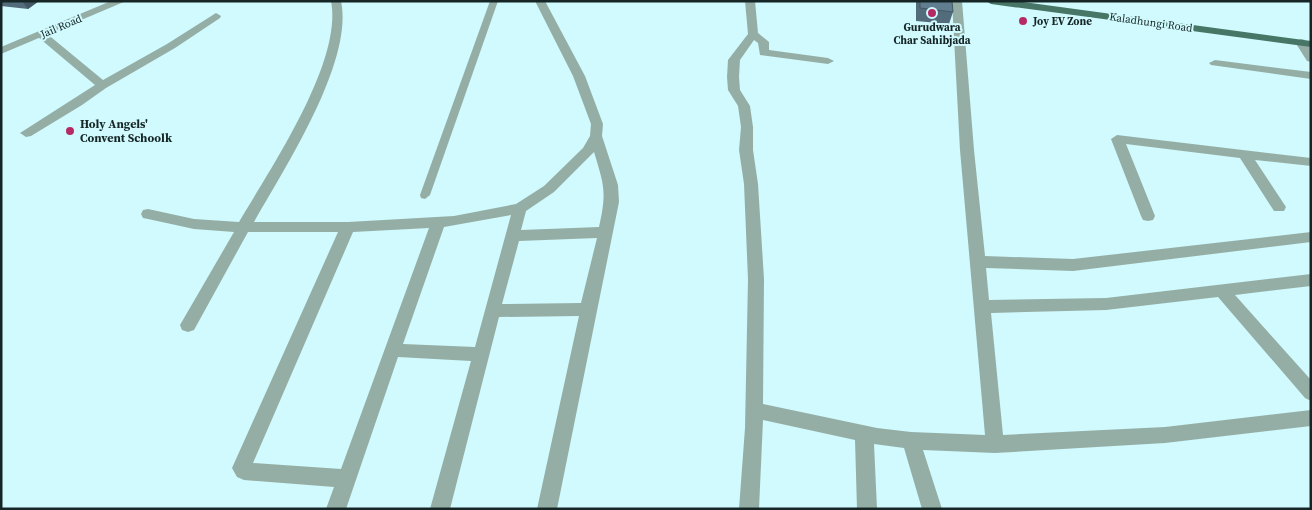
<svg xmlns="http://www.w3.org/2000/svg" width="1312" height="510" font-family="'Source Serif 4',serif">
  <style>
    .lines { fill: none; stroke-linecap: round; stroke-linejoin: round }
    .service { fill: #95aea5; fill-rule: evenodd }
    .minor { fill: #95aea5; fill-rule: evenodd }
    .tertiary { fill: #95aea5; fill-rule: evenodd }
    .primary { fill: #477666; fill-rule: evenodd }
    .wall { fill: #536c7b }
    .shaded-wall { fill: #435864 }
    .building { fill: #607e8f; stroke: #435864 }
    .poi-dot { fill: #b62a63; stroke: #d0fafd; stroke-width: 2 }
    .labels { text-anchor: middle; stroke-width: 4; stroke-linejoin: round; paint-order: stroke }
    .far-poi-label { font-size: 11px; font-weight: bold; fill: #162627; stroke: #d0fafd; text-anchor: start }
    .far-street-label { font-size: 11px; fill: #162627; stroke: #d0fafd }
    .poi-label { font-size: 12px; font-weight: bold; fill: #162627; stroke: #d0fafd; text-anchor: start }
  </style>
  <rect width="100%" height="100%" fill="#d0fafd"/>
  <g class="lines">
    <path class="service" d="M490,1H498L430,195L425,199L421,198L420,195Z"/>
    <path class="minor" d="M331,1H341C354,62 284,169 254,222H348L454,216L516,204L544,186L583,148L590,136L591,124L573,76L535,1H545L585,76L603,124L602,136L618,185L619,202L557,509H537L579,316L499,317L450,509H430L471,361L398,357L346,509H326L334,487L244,480L237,477L232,468L338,232H248L194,330L188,332L182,330L180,325L234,232L194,229L148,219L143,218L141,214L143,210L148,209L194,219L239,222C270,169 343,62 331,1ZM594,152C604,185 607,192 599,227L521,230L526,211L554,192ZM511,215L475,347L403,344L444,227ZM429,228L341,469L253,463L353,232ZM597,238L581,303L502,304L519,241Z
      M745,1H755L758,33L769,42V50L828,58L834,61L828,64L760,55L758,43L754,40L740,60L739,77L740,90L750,106L753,127V150L758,184L764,279L763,404L877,428L911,432L985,435L960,150L952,1H962L974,150L985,256L1073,259L1311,232V242L1073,271L986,268L989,300L1106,298L1311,274V286L1235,295L1311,380V401L1305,398L1218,297L1106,310L991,313L1003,435L1165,427L1311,410V426L1165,443L995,453L923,450L942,509H922L904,448L874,444L877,509H857L855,440L763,420L759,509H739L745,428L748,279L744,184L739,150L741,127L738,106L728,90L727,77L728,60L748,34Z
      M216,13L221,16L220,18L175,48L106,88L82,105L31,136L26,137L20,133L95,85L38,37L37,35L38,33H46L103,80L167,44Z
      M1301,39L1305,40L1311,49V62L1307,61L1295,42Z
      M1215,60L1311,72V79L1211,65L1209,63Z
      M1117,135L1311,158V166L1255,160L1286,207L1284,211H1274L1240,158L1126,144L1155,216L1153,220L1148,221L1143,220L1141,216L1111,139Z"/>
    <path class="tertiary" d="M111,1H126L1,54V47Z"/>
    <path class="primary" d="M986,1H1016L1311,41V47L991,4Z"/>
  </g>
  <path class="wall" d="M1,1H39L28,9L1,6Z
    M916,1H920L953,12L949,24L916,21Z"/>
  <path class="shaded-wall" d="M22,1H39L28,9Z"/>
  <path class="building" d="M920,1H952L953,12L920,8Z"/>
  <g class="poi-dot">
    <circle cx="932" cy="13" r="5"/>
    <circle cx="1023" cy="21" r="5"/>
    <circle cx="70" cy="131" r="5"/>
  </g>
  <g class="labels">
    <g class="far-poi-label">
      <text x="1033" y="25">Joy EV Zone</text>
      <text x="932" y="31" text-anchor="middle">Gurudwara<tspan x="932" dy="13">Char Sahibjada</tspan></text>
    </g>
    <g class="far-street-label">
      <text transform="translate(1151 22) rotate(8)" y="4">Kaladhungi Road</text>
      <text transform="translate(61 26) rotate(-23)" y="4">Jail Road</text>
    </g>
    <g class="poi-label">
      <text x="80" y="128">Holy Angels'<tspan x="80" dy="14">Convent Schoolk</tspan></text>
    </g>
  </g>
  <rect width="1312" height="510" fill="none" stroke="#162627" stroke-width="5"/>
</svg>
